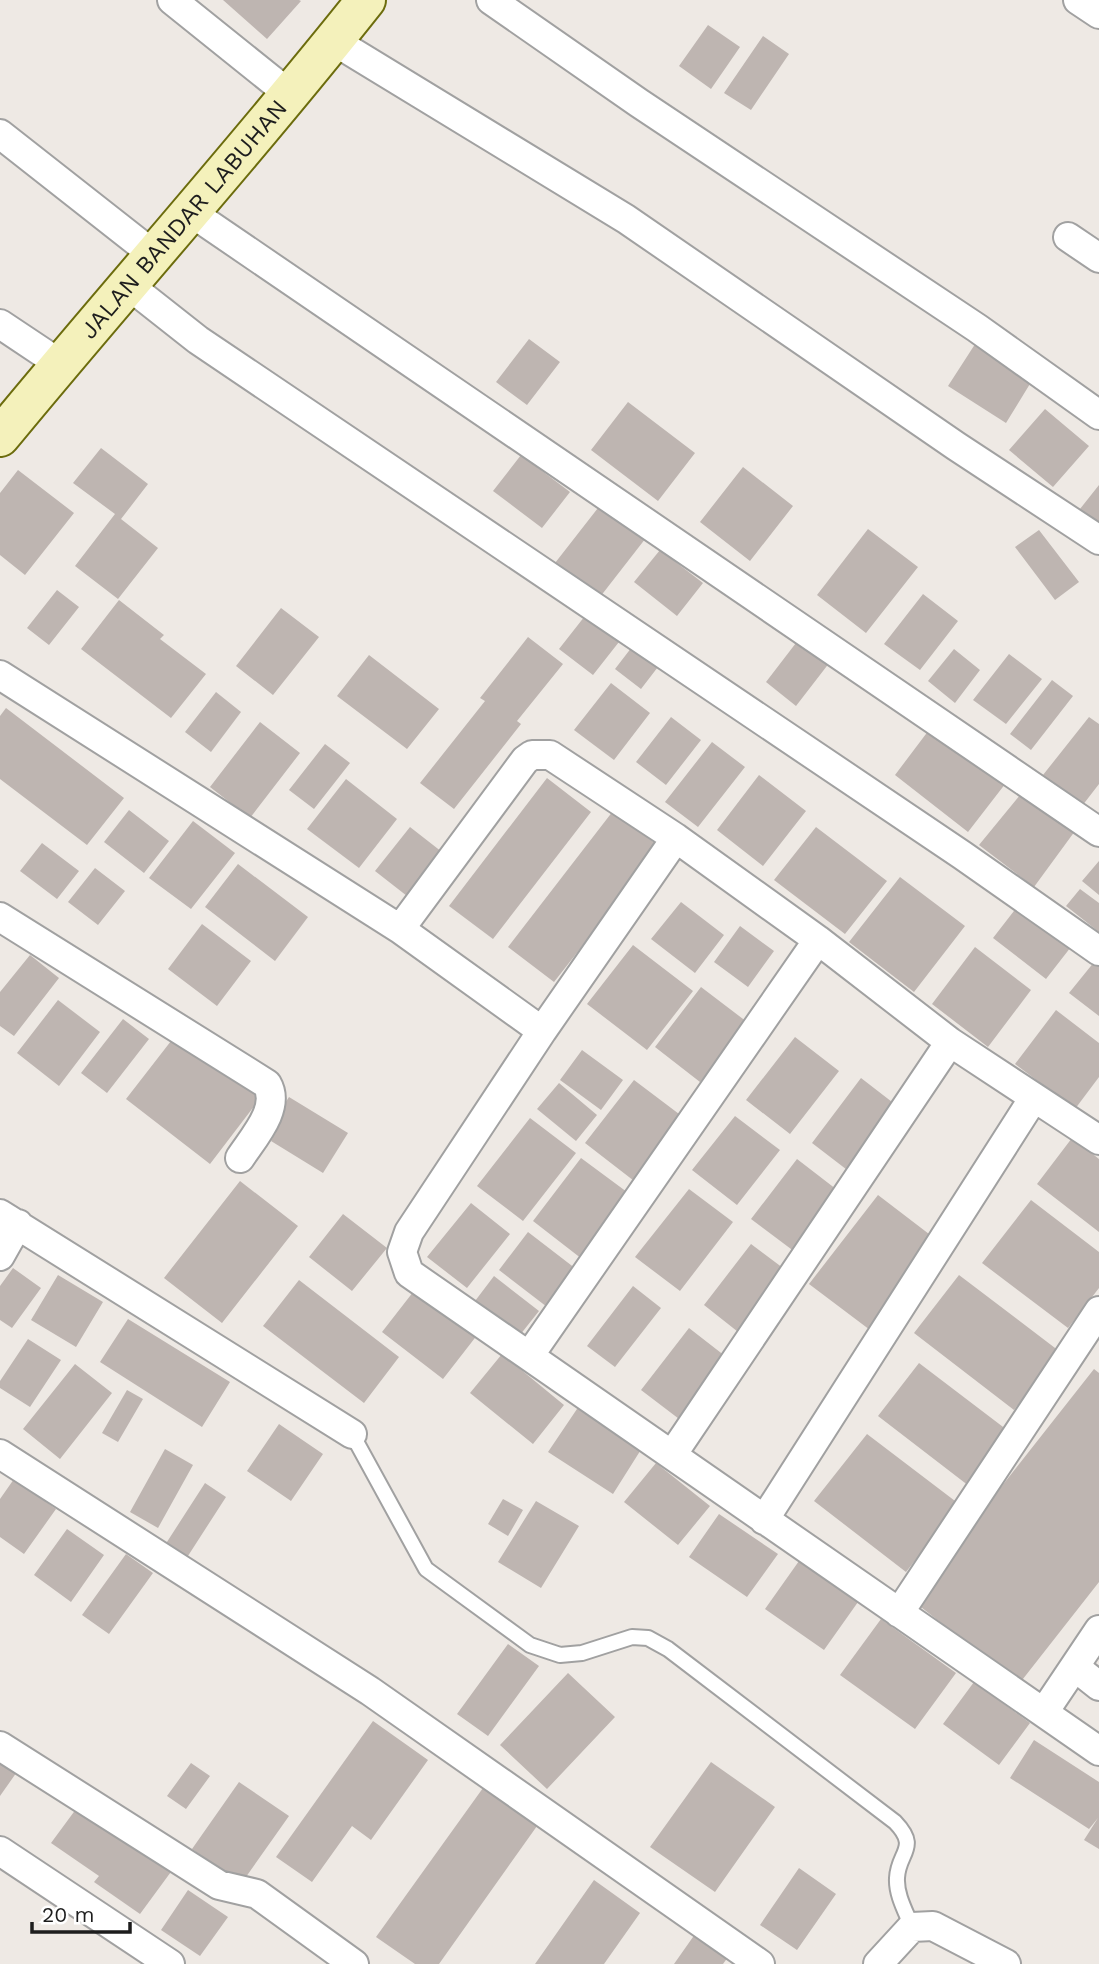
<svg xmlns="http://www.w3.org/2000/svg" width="1099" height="1964" font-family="'Work Sans',sans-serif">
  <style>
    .building { fill: #beb5b1 }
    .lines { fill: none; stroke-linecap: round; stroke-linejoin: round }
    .service-casing { stroke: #a1a1a1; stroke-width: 18 }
    .minor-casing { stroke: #a1a1a1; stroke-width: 32 }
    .secondary-casing { stroke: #6c6c0d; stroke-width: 42 }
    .service { stroke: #fff; stroke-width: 14 }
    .minor { stroke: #fff; stroke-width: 28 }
    .secondary { stroke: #f4f1bb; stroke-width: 38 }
    .labels { text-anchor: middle; stroke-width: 7; stroke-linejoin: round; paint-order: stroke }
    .street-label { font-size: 24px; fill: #1d1d1d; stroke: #fff }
  </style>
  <rect width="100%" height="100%" fill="#eee9e4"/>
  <path class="building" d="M223,0H299L301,1L267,39Z
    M708,25L740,47L711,89L679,66Z
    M763,36L789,54L751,110L724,93Z
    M979,338L1036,374L1006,423L948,386Z
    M529,339L560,362L527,405L496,382Z
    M628,402L695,453L658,501L591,450Z
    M1045,409L1089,446L1053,487L1009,450Z
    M101,448L148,484L121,519L158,548L118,599L75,566L115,514L73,483Z
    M521,455L570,492L542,528L493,491Z
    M743,467L793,506L750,561L700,522Z
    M18,470L74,513L25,575L0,555V493Z
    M1099,485V532L1076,514Z
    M612,490L656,525L593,606L548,572Z
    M868,529L918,567L866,633L817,595Z
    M1039,530L1079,582L1055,600L1015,547Z
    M660,550L703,583L677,616L634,582Z
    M57,590L79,607L49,645L27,628Z
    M923,594L958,621L920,670L884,644Z
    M119,600L164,635L160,639L206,674L171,718L81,649Z
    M592,607L626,633L593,675L559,649Z
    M281,608L319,637L273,695L236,666Z
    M809,626L840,649L796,706L766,682Z
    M645,630L671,650L641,689L615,669Z
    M528,637L563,664L517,721L521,724L454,809L420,783L485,701L480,698Z
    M954,649L980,670L955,703L928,681Z
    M1009,654L1042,679L1006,724L973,700Z
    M369,655L439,709L407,749L337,696Z
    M1052,680L1073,696L1031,750L1010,734Z
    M611,683L650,713L614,760L574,730Z
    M216,692L241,712L211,752L185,732Z
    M6,708L124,798L87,845L0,779V716Z
    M671,717L701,740L666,785L636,762Z
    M1089,717L1099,724V784L1082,806L1043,775Z
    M260,722L300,753L250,818L210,787Z
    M935,722L1009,779L968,832L895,775Z
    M712,742L745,767L698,827L665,802Z
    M325,744L350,763L314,809L289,790Z
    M759,775L806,811L763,866L717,830Z
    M547,778L591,812L493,939L449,906Z
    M346,779L397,819L359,868L307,829Z
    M1020,795L1075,831L1034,887L979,845Z
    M129,810L169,841L144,873L104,842Z
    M613,811L660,847L554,982L508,947Z
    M193,821L235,853L191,909L149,878Z
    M410,827L442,852L407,896L375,871Z
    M816,827L887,881L845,934L774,880Z
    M42,843L79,871L57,899L20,871Z
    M1099,861V895L1082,881Z
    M238,864L308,917L275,961L205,907Z
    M95,868L125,891L98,925L68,902Z
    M900,877L965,926L914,992L849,942Z
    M1080,889L1099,903V932L1066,906Z
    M681,902L724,935L695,973L651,939Z
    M1021,902L1074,943L1046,979L993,938Z
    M202,924L251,961L217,1006L168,969Z
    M740,926L774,951L748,987L714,962Z
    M633,945L693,991L647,1050L587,1004Z
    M975,947L1031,990L988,1047L932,1004Z
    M30,955L59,978L14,1036L0,1026V992Z
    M1099,956V1016L1069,993Z
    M701,987L747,1022L700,1082L655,1047Z
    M58,1000L100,1032L59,1086L17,1053Z
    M1056,1010L1099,1043V1077L1075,1109L1015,1064Z
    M123,1019L149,1039L107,1093L81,1073Z
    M178,1032L262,1096L210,1164L126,1099Z
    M795,1037L839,1071L790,1134L746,1100Z
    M582,1050L623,1080L601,1110L560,1080Z
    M861,1078L905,1112L855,1176L812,1143Z
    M634,1080L687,1120L638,1184L585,1143Z
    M559,1083L597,1115L576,1141L537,1109Z
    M289,1097L348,1133L323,1173L271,1141L276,1132L269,1128Z
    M735,1116L780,1150L737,1205L692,1170Z
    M530,1118L576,1153L523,1221L477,1186Z
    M1072,1138L1099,1159V1232L1037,1184Z
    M581,1158L631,1195L582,1259L533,1221Z
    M797,1159L845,1196L799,1255L751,1219Z
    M240,1181L298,1226L222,1323L164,1278Z
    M689,1189L733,1222L680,1291L635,1257Z
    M878,1195L946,1247L878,1336L809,1284Z
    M1031,1200L1099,1252V1288L1068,1328L982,1263Z
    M471,1203L510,1234L467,1288L427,1257Z
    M343,1214L387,1248L352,1291L309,1257Z
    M528,1232L580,1272L551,1310L499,1270Z
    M751,1244L795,1277L747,1339L704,1305Z
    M13,1268L41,1288L12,1328L0,1320V1286Z
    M58,1275L103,1302L76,1347L31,1320Z
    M959,1275L1059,1351L1014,1410L914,1333Z
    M494,1276L539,1311L516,1340L472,1305Z
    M299,1280L399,1357L364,1403L263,1326Z
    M633,1286L661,1308L615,1367L587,1346Z
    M417,1287L478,1334L443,1379L382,1332Z
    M128,1319L230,1382L202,1427L100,1362Z
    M689,1328L734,1363L687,1425L641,1390Z
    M28,1339L61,1360L30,1407L0,1388V1381Z
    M502,1354L564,1405L533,1444L470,1393Z
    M919,1363L1011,1433L969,1486L878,1416Z
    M75,1364L112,1393L60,1459L23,1429Z
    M1094,1369L1099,1373V1582L1019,1684L912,1600Z
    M127,1390L143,1399L118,1442L102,1433Z
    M579,1406L642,1448L613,1494L548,1452Z
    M279,1424L323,1454L291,1501L247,1471Z
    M867,1434L959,1504L906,1572L814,1501Z
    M165,1449L193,1465L158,1528L130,1512Z
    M656,1463L710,1506L678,1545L624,1502Z
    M14,1479L56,1509L24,1554L0,1537V1499Z
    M205,1483L226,1497L186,1559L165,1545Z
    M503,1499L523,1510L508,1536L488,1524Z
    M536,1501L579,1526L541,1588L498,1562Z
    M719,1514L778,1554L747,1597L689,1557Z
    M67,1529L104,1555L71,1602L34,1575Z
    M126,1554L153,1573L109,1634L82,1615Z
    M799,1561L858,1602L824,1650L765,1609Z
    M881,1619L956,1673L915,1729L840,1675Z
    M508,1644L539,1666L488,1736L457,1714Z
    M568,1673L615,1717L547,1789L500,1745Z
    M974,1682L1030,1723L999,1765L943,1724Z
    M373,1721L428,1760L371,1840L352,1826L312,1882L276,1857Z
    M1034,1740L1099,1782V1849L1084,1840L1098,1818L1089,1829L1010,1778Z
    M0,1756L19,1769L0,1796Z
    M711,1762L775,1807L715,1892L650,1847Z
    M191,1763L210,1776L186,1809L167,1796Z
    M488,1781L542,1819L439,1964H415L376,1937Z
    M239,1782L289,1816L241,1884L192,1849Z
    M79,1805L176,1865L140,1914L94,1882L99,1876L51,1843Z
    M799,1868L836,1894L797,1950L760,1925Z
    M594,1880L640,1913L604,1964H535Z
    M188,1890L228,1917L200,1956L161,1930Z
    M700,1927L733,1950L723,1964H674Z"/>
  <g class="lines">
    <defs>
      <path id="service" d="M352,1434L426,1569L530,1645L560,1655L582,1653L632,1637L648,1638L668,1649L895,1822C920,1848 898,1852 897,1878C896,1895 906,1912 912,1927"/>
      <path id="minor" d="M172,0L289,94
        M491,0L639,103L977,328L1099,415
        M1078,0L1099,14
        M334,41L626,219L956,446L1099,540
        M0,134L154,255
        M192,213L1099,832
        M1068,237L1099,258
        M127,284L198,340L962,855L1099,951
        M0,324L60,364
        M0,675L400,929L542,1031L676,838
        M0,917L267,1084C281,1108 253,1138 240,1158
        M400,929L525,760L532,755H550L676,838L818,940L950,1042L1099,1140
        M542,1031L409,1232L402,1252L409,1273L1099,1751
        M0,1214L352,1434
        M0,1256L18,1224
        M529,1356L818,940
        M0,1454L370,1691L760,1964
        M672,1455L950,1042
        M764,1520L1033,1099
        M899,1613L1099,1311
        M1075,1667L1099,1686
        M1044,1712L1099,1630
        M0,1746L219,1885L257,1894L354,1964
        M0,1851L170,1964
        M878,1964L912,1927L933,1926L1006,1964"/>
      <g id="secondary">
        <path id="s1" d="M0,437C121,290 248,149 366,0"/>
      </g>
    </defs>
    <use href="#service" class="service-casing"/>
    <use href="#minor" class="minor-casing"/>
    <use href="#secondary" class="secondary-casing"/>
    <use href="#service" class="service"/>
    <use href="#minor" class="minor"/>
    <use href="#secondary" class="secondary"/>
  </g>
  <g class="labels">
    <g class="street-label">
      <text dy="8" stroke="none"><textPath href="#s1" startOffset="285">JALAN BANDAR LABUHAN</textPath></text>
    </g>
  </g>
  <path d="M32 1922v10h98v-10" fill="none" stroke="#1d1d1d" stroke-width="3.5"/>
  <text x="42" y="1922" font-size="21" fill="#1d1d1d" stroke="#ffffff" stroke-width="5" paint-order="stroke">20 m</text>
</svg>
